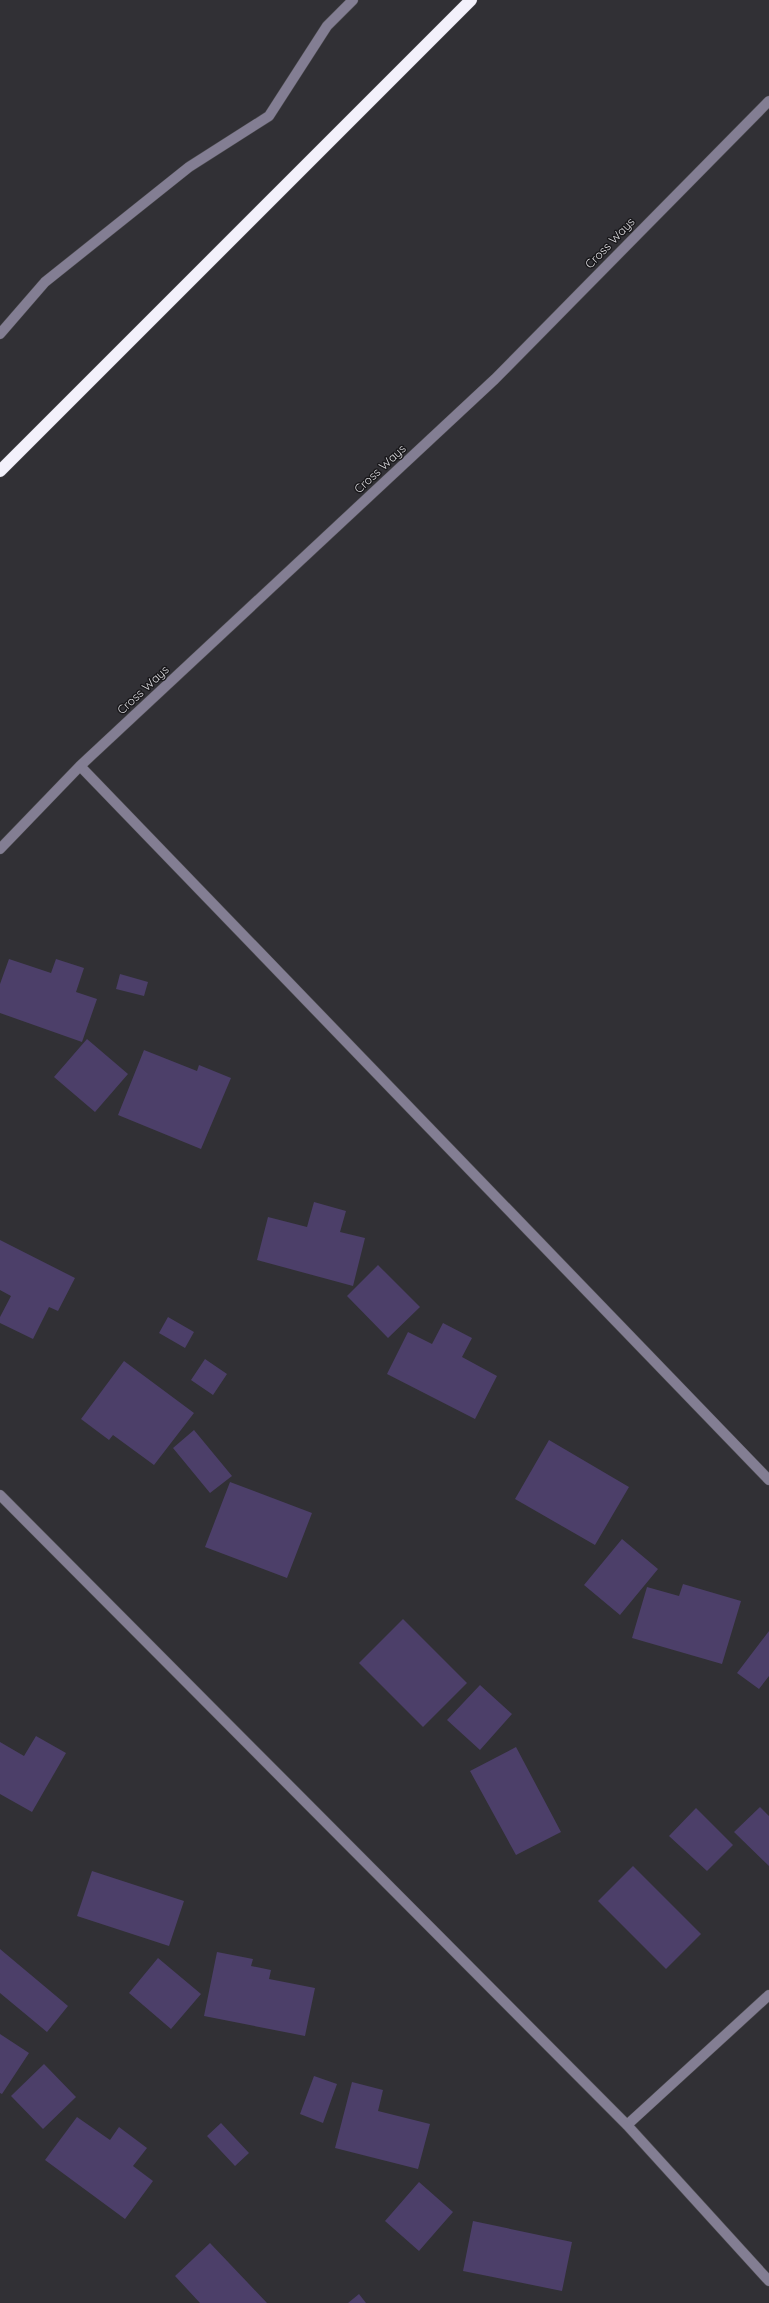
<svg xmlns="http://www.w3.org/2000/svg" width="769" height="2303" font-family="Quicksand,sans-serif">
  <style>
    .building { fill: #4c3f69 }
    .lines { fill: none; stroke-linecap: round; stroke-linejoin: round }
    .minor-casing { stroke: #4d4c50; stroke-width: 11 }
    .highway-casing { stroke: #4d4c50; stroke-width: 13 }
    .minor { stroke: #837e93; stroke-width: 10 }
    .highway { stroke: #f3f1fb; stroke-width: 12 }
    .labels { text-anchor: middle; stroke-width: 3; stroke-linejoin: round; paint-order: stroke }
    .street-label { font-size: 12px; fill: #dddce0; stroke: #19181b }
  </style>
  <rect width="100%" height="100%" fill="#313035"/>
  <path class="building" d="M9,959L51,973L56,959L84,968L76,992L97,999L82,1042L0,1013V984Z
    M120,974L148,982L144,996L116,989Z
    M87,1039L128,1074L95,1112L54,1077Z
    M144,1050L197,1071L199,1065L231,1078L201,1149L118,1115Z
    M314,1202L346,1211L340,1232L365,1238L353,1286L257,1260L268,1217L307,1227Z
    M0,1240L75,1278L58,1311L49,1307L33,1339L0,1323V1317L11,1296L0,1290Z
    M378,1265L420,1307L388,1338L347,1296Z
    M168,1317L194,1332L185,1348L159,1333Z
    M443,1323L472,1338L462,1357L497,1376L475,1419L387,1374L408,1332L432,1344Z
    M205,1359L227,1374L213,1395L191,1380Z
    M124,1361L194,1413L154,1465L113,1435L109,1440L81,1419Z
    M194,1430L232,1476L210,1493L173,1448Z
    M549,1440L629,1487L595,1545L515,1499Z
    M230,1482L312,1513L287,1578L205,1547Z
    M622,1539L658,1569L620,1615L584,1585Z
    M683,1584L741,1601L722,1664L632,1638L647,1587L679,1596Z
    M403,1619L467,1683L423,1727L359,1663Z
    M769,1631V1676L759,1689L737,1673Z
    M480,1685L512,1714L480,1750L447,1720Z
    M36,1736L66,1753L32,1812L0,1794V1742L24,1756Z
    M516,1747L561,1832L516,1855L470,1771Z
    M760,1807L769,1816V1866L734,1832Z
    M696,1808L733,1845L707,1871L669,1836Z
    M633,1866L701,1934L666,1969L598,1901Z
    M92,1871L184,1901L169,1946L77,1916Z
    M0,1949L68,2006L47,2032L0,1993Z
    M217,1952L253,1959L251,1966L271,1970L269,1979L315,1988L305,2036L204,2016Z
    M158,1958L201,1994L171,2029L129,1993Z
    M0,2034L29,2053L2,2094L0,2093Z
    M44,2064L76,2097L43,2129L11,2096Z
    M314,2076L337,2084L323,2123L300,2114Z
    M352,2082L383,2090L378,2111L430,2124L418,2169L335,2148Z
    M77,2117L110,2140L119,2127L147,2148L133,2166L153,2181L125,2219L45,2160Z
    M221,2123L249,2153L235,2166L207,2136Z
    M419,2182L453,2212L419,2251L385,2221Z
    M473,2221L572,2242L562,2291L463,2271Z
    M210,2243L267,2303H200L175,2276Z
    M359,2294L366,2303H348Z"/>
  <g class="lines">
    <defs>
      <path id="minor" d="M0,334L45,282L189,167L269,116L327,26L353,0
        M80,766L769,1480
        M0,849L80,766L495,379L769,101
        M0,1495L627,2125L769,2281
        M627,2125L769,1995"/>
      <path id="highway" d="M0,471L471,0"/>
    </defs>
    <use href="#minor" class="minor-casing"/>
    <use href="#highway" class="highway-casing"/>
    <use href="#minor" class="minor"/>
    <use href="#highway" class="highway"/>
  </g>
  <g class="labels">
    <g class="street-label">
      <text transform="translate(610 243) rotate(-46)" y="4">Cross Ways</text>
      <text transform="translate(380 469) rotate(-43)" y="4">Cross Ways</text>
      <text transform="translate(143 690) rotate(-43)" y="4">Cross Ways</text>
    </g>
  </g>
</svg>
